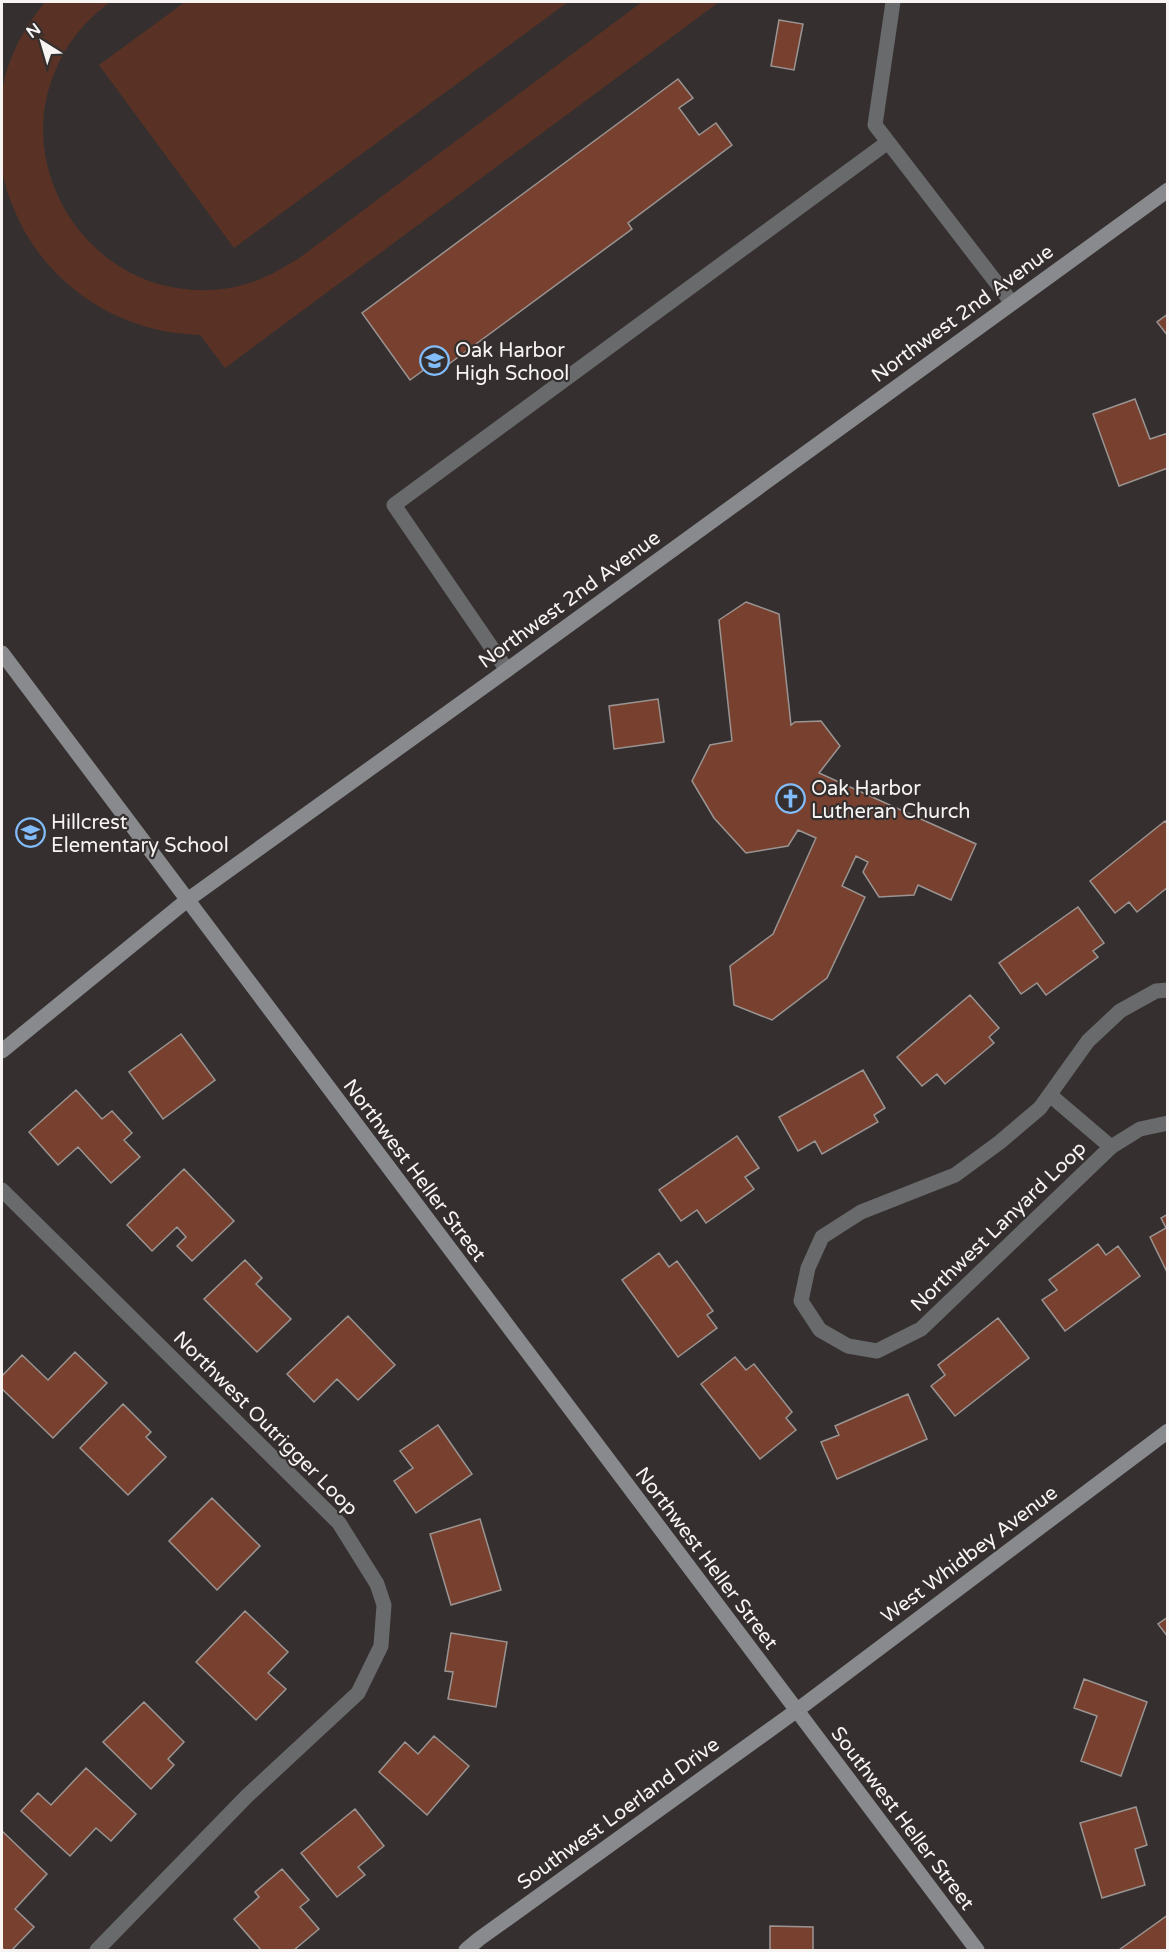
<svg xmlns="http://www.w3.org/2000/svg" width="1169" height="1952" font-family="'Varela Round',sans-serif">
  <style>
    .green { fill: #593225 }
    .building { fill: #78412f; stroke: #9a9492; stroke-width: 1.5 }
    .lines { fill: none; stroke-linecap: round; stroke-linejoin: round }
    .lane { stroke: #696a6c; stroke-width: 15 }
    .street { stroke: #696a6c; stroke-width: 15 }
    .secondary { stroke: #888a8d; stroke-width: 15 }
    .labels { text-anchor: middle; stroke-width: 4.5; stroke-linejoin: round; paint-order: stroke }
    .street-label { font-size: 20px; fill: #f7f4f3; stroke: #35302f }
    .poi-label { font-size: 20px; fill: #f7f4f3; stroke: #35302f; text-anchor: start }
  </style>
  <rect width="100%" height="100%" fill="#35302f"/>
  <path class="green" d="M45,2H110C87,19 67,42 56,69C18,154 68,255 155,283C184,292 219,293 249,283C267,278 282,268 298,259L642,2H719L225,368L200,335C119,333 45,285 14,209C8,195 3,180 2,165C0,154 2,143 2,133C2,120 1,108 2,96C5,61 24,28 45,2Z
    M185,2H568L234,248L99,65Z"/>
  <path class="building" d="M779,20L803,24L794,70L771,66Z
    M678,79L693,98L679,108L699,135L716,123L732,145L628,223L632,229L438,372L432,364L410,380L362,313Z
    M1168,314V336L1157,322Z
    M1135,399L1150,439L1168,433V468L1119,486L1093,414Z
    M746,602L779,614L791,725L795,722L821,721L840,746L819,773L976,844L951,900L918,885L914,895L879,897L863,872L868,862L856,856L842,886L865,897L827,978L772,1020L734,1005L730,966L773,934L816,838L798,830L788,846L746,853L714,818L692,781L710,745L732,741L719,620Z
    M658,699L664,742L614,749L609,706Z
    M1165,821L1168,825V887L1137,912L1129,902L1115,913L1090,881Z
    M1078,907L1104,943L1093,951L1098,957L1046,995L1037,983L1021,994L999,963Z
    M970,995L999,1028L989,1037L994,1043L945,1084L937,1074L922,1086L897,1057Z
    M181,1034L215,1080L163,1119L129,1072Z
    M863,1070L885,1108L874,1115L878,1122L822,1154L815,1141L798,1151L779,1117Z
    M76,1090L102,1119L112,1111L132,1133L124,1140L140,1157L111,1183L78,1147L58,1165L29,1132Z
    M737,1136L759,1168L745,1177L754,1189L706,1223L697,1210L681,1221L659,1190Z
    M184,1169L234,1221L192,1261L177,1246L186,1237L177,1227L152,1251L127,1225Z
    M1168,1214V1272H1167L1150,1237L1166,1228L1161,1218Z
    M1098,1244L1106,1255L1118,1246L1140,1276L1065,1331L1042,1300L1057,1290L1049,1280Z
    M659,1253L669,1267L677,1261L713,1311L707,1315L717,1328L678,1357L622,1280Z
    M245,1260L262,1278L256,1284L291,1319L257,1352L204,1299Z
    M348,1316L395,1365L358,1400L337,1379L314,1402L287,1374Z
    M998,1318L1029,1358L955,1416L931,1386L945,1375L938,1365Z
    M75,1352L107,1383L53,1438L2,1389V1376L22,1355L48,1380Z
    M735,1357L746,1370L754,1364L792,1412L786,1418L796,1430L760,1459L701,1384Z
    M908,1394L927,1439L837,1479L821,1442L839,1435L835,1426Z
    M123,1404L151,1432L146,1437L166,1457L128,1495L80,1448Z
    M438,1425L472,1474L416,1513L394,1481L413,1468L400,1451Z
    M212,1498L260,1546L217,1590L169,1541Z
    M480,1519L501,1590L451,1605L430,1534Z
    M245,1611L288,1652L268,1673L286,1689L256,1720L196,1662Z
    M1168,1617V1637L1158,1624Z
    M451,1633L507,1642L496,1707L448,1699L453,1672L445,1671Z
    M1084,1679L1147,1702L1121,1776L1081,1761L1097,1716L1074,1708Z
    M144,1702L184,1742L168,1759L174,1765L151,1789L103,1742Z
    M434,1736L469,1766L427,1815L379,1772L405,1742L418,1754Z
    M86,1768L136,1814L111,1841L96,1828L70,1856L21,1811L38,1793L51,1805Z
    M1136,1807L1147,1845L1135,1849L1145,1885L1102,1898L1080,1823Z
    M355,1809L384,1846L358,1867L365,1875L337,1897L301,1853Z
    M2,1831L47,1874L15,1909L34,1927L12,1950H4L2,1948Z
    M282,1869L309,1900L300,1907L319,1929L294,1950H261L234,1919L259,1897L255,1892Z
    M1168,1915V1950H1119Z
    M770,1926L813,1927V1950H770Z"/>
  <g class="lines">
    <path class="lane" d="M893,2L875,125L1012,303
      M507,670L394,505L888,142
      M1050,1095L1111,1147"/>
    <path class="street" d="M1168,990L1156,991L1120,1011L1088,1041L1040,1108L1000,1142L955,1175L861,1212L822,1237L808,1268L801,1301L820,1330L848,1346L877,1351L921,1329L1111,1147L1140,1129L1168,1123
      M2,1190L339,1523L377,1584L384,1605L381,1646L358,1693L247,1796L97,1950"/>
    <path class="secondary" d="M2,653L977,1950
      M2,1051L186,901L507,670L1168,190
      M466,1950L479,1939L796,1711L1168,1431"/>
  </g>
  <defs>
    <symbol id="school-ring" viewBox="-11 -11 22 22"><circle r="9.5" fill="#35302f" stroke="#83bcfb" stroke-width="1.5"/><path d="M0-5L7-2L0 1L-7-2ZM-4 1L0 2.5L4 1V4Q0 6-4 4Z" fill="#83bcfb"/></symbol>
    <symbol id="church-ring" viewBox="-11 -11 22 22"><circle r="9.5" fill="#35302f" stroke="#83bcfb" stroke-width="1.5"/><path d="M-1.2-6h2.4v3.5h3.3v2.4h-3.3V6h-2.4V-.1h-3.3v-2.4h3.3Z" fill="#83bcfb"/></symbol>
  </defs>
  <g fill-rule="evenodd">
    <use href="#school-ring" x="418" y="344" width="33" height="33"/>
    <use href="#church-ring" x="774" y="782" width="33" height="33"/>
    <use href="#school-ring" x="14" y="816" width="33" height="33"/>
  </g>
  <g class="labels">
    <g class="street-label">
      <text transform="translate(962 313) rotate(-36)" y="7">Northwest 2nd Avenue</text>
      <text transform="translate(569 599) rotate(-36)" y="7">Northwest 2nd Avenue</text>
      <text transform="translate(415 1170) rotate(53)" y="7">Northwest Heller Street</text>
      <text transform="translate(998 1226) rotate(-44)" y="7">Northwest Lanyard Loop</text>
      <text transform="translate(266 1423) rotate(45)" y="7">Northwest Outrigger Loop</text>
      <text transform="translate(969 1554) rotate(-37)" y="7">West Whidbey Avenue</text>
      <text transform="translate(707 1558) rotate(53)" y="7">Northwest Heller Street</text>
      <text transform="translate(618 1813) rotate(-36)" y="7">Southwest Loerland Drive</text>
      <text transform="translate(903 1818) rotate(53)" y="7">Southwest Heller Street</text>
    </g>
    <g class="poi-label">
      <text x="455" y="357">Oak Harbor<tspan x="455" dy="23">High School</tspan></text>
      <text x="811" y="795">Oak Harbor<tspan x="811" dy="23">Lutheran Church</tspan></text>
      <text x="51" y="829">Hillcrest<tspan x="51" dy="23">Elementary School</tspan></text>
    </g>
  </g>
  <rect width="1169" height="1952" fill="none" stroke="#f7f4f3" stroke-width="6"/>
  <g transform="translate(42 42) rotate(323)" stroke="#35302f" stroke-width="4.5" paint-order="stroke">
  <path d="M0-4.5L10 22L0 15L-10 22Z" fill="#f7f4f3"/>
  <text y="-9" font-size="16" font-weight="bold" text-anchor="middle" fill="#f7f4f3">N</text>
  </g>
</svg>
